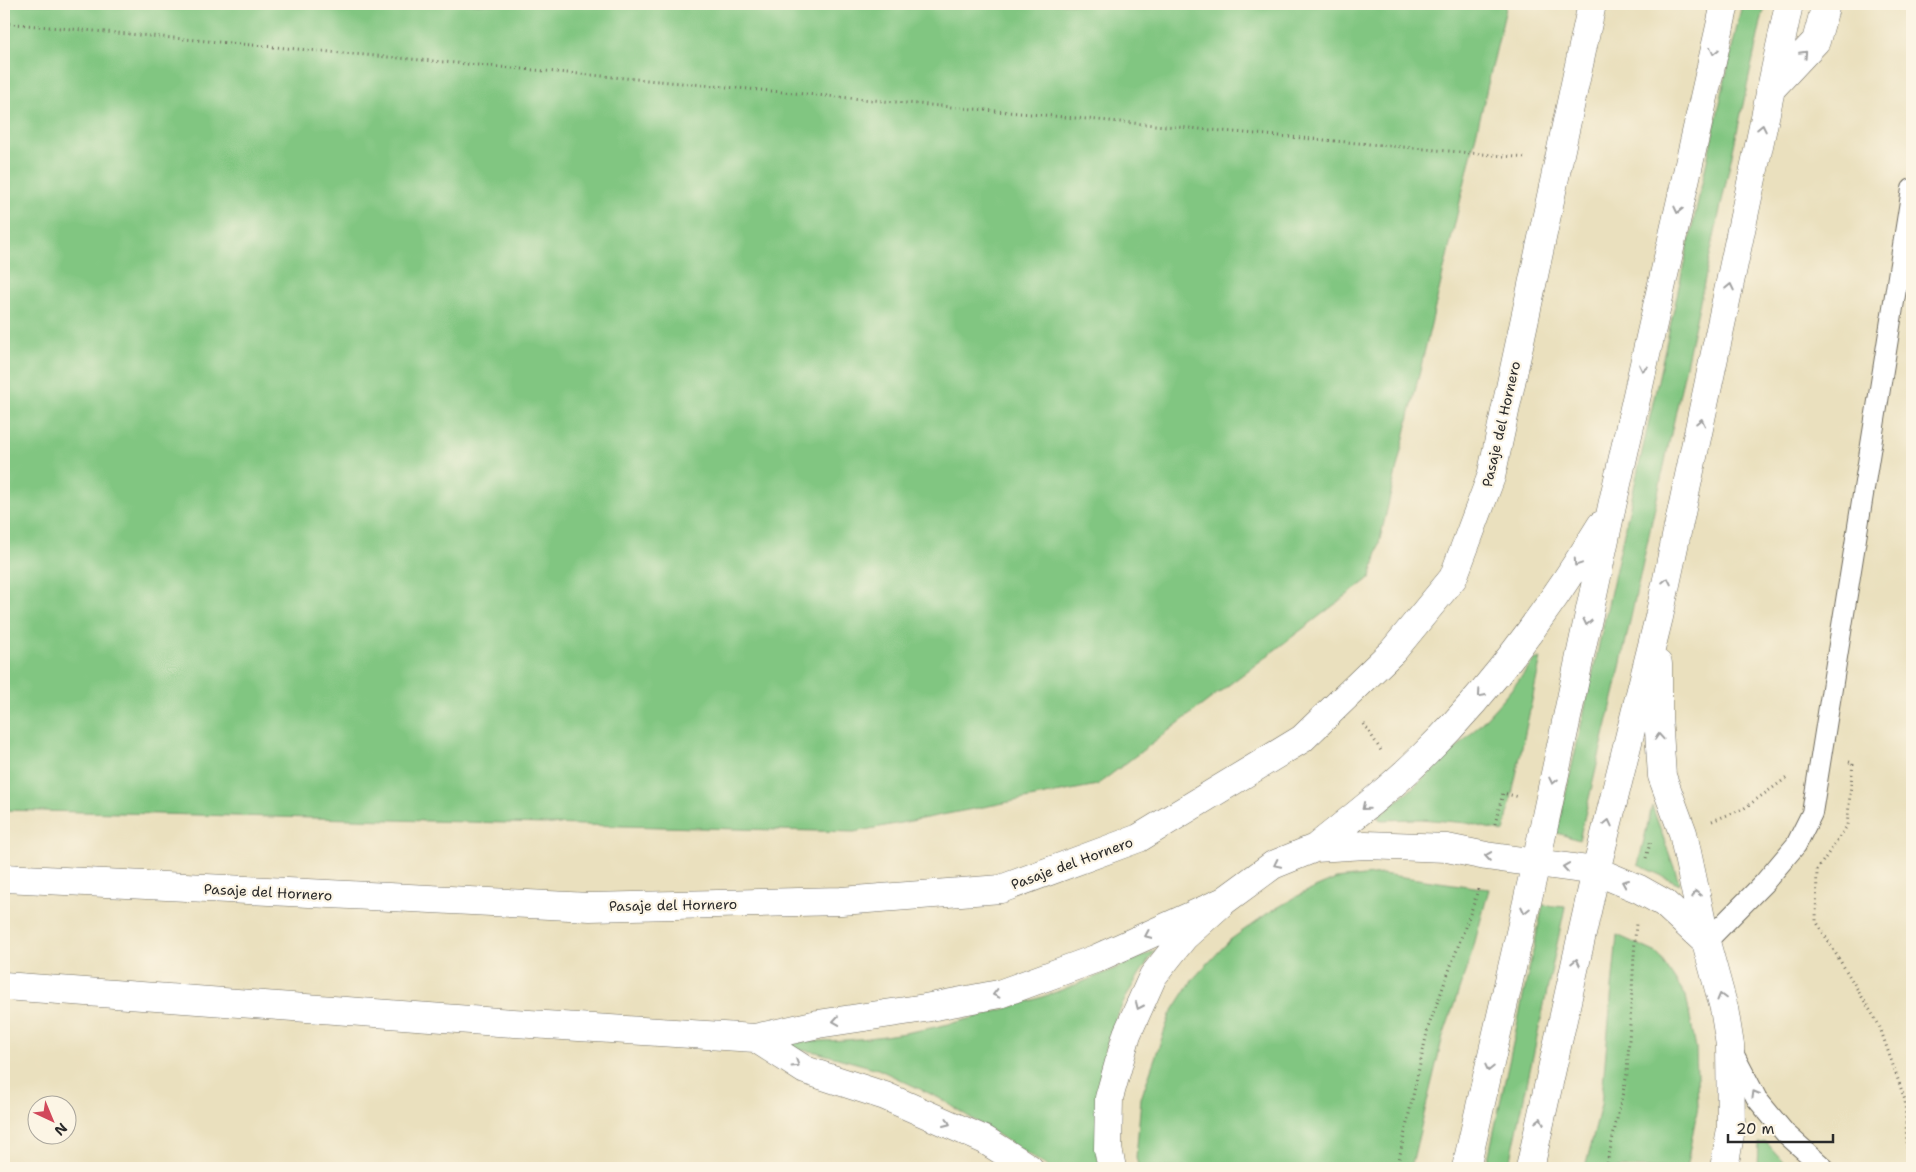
<svg xmlns="http://www.w3.org/2000/svg" width="1916" height="1172" font-family="'Shantell Sans',sans-serif">
  <style>
    .green { fill: #81c681; stroke: #567856 }
    .lines { fill: none; stroke-linecap: round; stroke-linejoin: round }
    .service-casing { stroke: #6e6a5e; stroke-width: 22 }
    .minor-casing { stroke: #6e6a5e; stroke-width: 29 }
    .trunk-casing { stroke: #6e6a5e; stroke-width: 29 }
    .path { stroke: #6e6a5e; stroke-width: 3; stroke-dasharray: 1 4; stroke-linecap: butt }
    .service { stroke: #fff; stroke-width: 20 }
    .minor { stroke: #fff; stroke-width: 28 }
    .trunk { stroke: #fff; stroke-width: 28 }
    .oneway { stroke: #a0a0a0 }
    .labels { text-anchor: middle; stroke-width: 4.5; stroke-linejoin: round; paint-order: stroke }
    .street-label { font-size: 14px; fill: #2b2b2b; stroke: #fcf5e5 }
  </style>
  <rect width="100%" height="100%" fill="#fcf5e5"/>
  <filter id="ink" filterUnits="userSpaceOnUse"><feTurbulence type="fractalNoise" baseFrequency=".02" numOctaves="2"/><feDisplacementMap in="SourceGraphic" scale="10" xChannelSelector="R" yChannelSelector="G"/><feConvolveMatrix kernelMatrix="1 2 1 2 8 2 1 2 1" color-interpolation-filters="sRGB"/></filter>
  <filter id="wash" filterUnits="userSpaceOnUse"><feTurbulence type="fractalNoise" baseFrequency=".0096" numOctaves="4" result="noise"/><feDisplacementMap in="SourceGraphic" scale="20" xChannelSelector="R" yChannelSelector="G"/><feGaussianBlur stdDeviation="1.12" result="paint"/><feColorMatrix in="noise" values="0 0 0 0 0 0 0 0 0 0 0 0 0 0 0 0 0 1.4 0 .05"/><feComposite in="paint" operator="in"/></filter>
  <g filter="url(#wash)">
    <rect width="100%" height="100%" fill="#eae0be"/>
    <path class="green" d="M4,4H1507L1371,577L1097,785L854,832L4,810Z
      M1742,4H1765L1615,690L1579,840L1557,833Z
      M1541,658L1504,832L1467,823L1421,819L1380,820L1378,817C1437,768 1489,722 1534,660Z
      M1652,806L1680,884L1638,865Z
      M1382,874L1489,889L1473,949L1442,1040L1411,1168H1139L1136,1158L1141,1098L1170,1015L1193,979L1230,940L1268,913L1303,893L1336,879Z
      M1543,905L1565,907L1509,1168H1486Z
      M1617,935L1657,953L1686,996L1696,1048L1698,1106L1686,1168H1585L1601,1105Z
      M1156,950C1126,991 1103,1036 1099,1087C1097,1114 1100,1142 1100,1168H1050L939,1098L878,1069L816,1052L702,1038C741,1038 781,1042 820,1041C928,1040 1059,997 1156,950Z
      M1766,1142L1789,1168H1758L1759,1143Z"/>
  </g>
  <g filter="url(#ink)">
    <g class="lines">
      <defs>
        <path id="service" d="M1706,942L1764,883L1796,845L1812,813L1912,189
          M1732,1051L1757,1099L1785,1133L1824,1168"/>
        <path id="minor" d="M4,878L590,907L841,901L1001,889L1139,838L1302,739L1393,651L1453,578L1491,477L1592,4"/>
        <path id="trunk" d="M1770,90L1816,41L1826,4
          M1658,664V716L1662,776L1683,833L1706,942L1724,1008L1730,1045L1731,1129L1724,1168
          M1315,848C1352,818 1391,788 1425,754C1494,686 1551,607 1601,525
          M4,986L498,1022L755,1038L818,1024L925,1008L999,994L1095,959L1224,901
          M755,1038L805,1070L885,1096L985,1140L1029,1168
          M1112,1168L1108,1149L1109,1098L1127,1034L1153,976L1184,937L1224,901L1273,865L1315,848L1366,845L1447,848L1486,856L1596,871L1639,889L1664,903L1706,942
          M1466,1168L1536,863L1612,506L1725,4
          M1530,1168L1596,871L1659,617L1789,4"/>
      </defs>
      <use href="#service" class="service-casing"/>
      <use href="#minor" class="minor-casing"/>
      <use href="#trunk" class="trunk-casing"/>
      <path class="path" d="M4,23L1527,158
        M1364,724L1382,752
        M1849,762L1853,763L1847,826L1817,870L1816,921L1879,1025L1905,1100L1908,1168
        M1712,821L1743,809L1788,777
        M1495,824L1503,793L1519,797
        M1646,858L1651,840
        M1397,1168L1428,1028L1474,903L1479,886
        M1606,1168L1627,1074L1636,923"/>
      <use href="#service" class="service"/>
      <use href="#minor" class="minor"/>
      <use href="#trunk" class="trunk"/>
    </g>
    <defs><path id="oneway-chevron" d="M-2-3.5L2.5 0L-2 3.5" fill="none" stroke-width="1.6" stroke-linecap="round" stroke-linejoin="round" transform="scale(1.25)"/></defs>
    <g class="oneway">
      <use href="#oneway-chevron" transform="translate(1714 51) rotate(103)"/>
      <use href="#oneway-chevron" transform="translate(1804 54) rotate(-47)"/>
      <use href="#oneway-chevron" transform="translate(1762 128) rotate(-78)"/>
      <use href="#oneway-chevron" transform="translate(1678 210) rotate(103)"/>
      <use href="#oneway-chevron" transform="translate(1730 287) rotate(-78)"/>
      <use href="#oneway-chevron" transform="translate(1643 368) rotate(103)"/>
      <use href="#oneway-chevron" transform="translate(1701 422) rotate(-78)"/>
      <use href="#oneway-chevron" transform="translate(1577 563) rotate(124)"/>
      <use href="#oneway-chevron" transform="translate(1667 581) rotate(-78)"/>
      <use href="#oneway-chevron" transform="translate(1587 622) rotate(102)"/>
      <use href="#oneway-chevron" transform="translate(1481 694) rotate(131)"/>
      <use href="#oneway-chevron" transform="translate(1659 737) rotate(-94)"/>
      <use href="#oneway-chevron" transform="translate(1553 781) rotate(102)"/>
      <use href="#oneway-chevron" transform="translate(1365 807) rotate(140)"/>
      <use href="#oneway-chevron" transform="translate(1608 823) rotate(-77)"/>
      <use href="#oneway-chevron" transform="translate(1488 856) rotate(-171)"/>
      <use href="#oneway-chevron" transform="translate(1277 864) rotate(154)"/>
      <use href="#oneway-chevron" transform="translate(1566 867) rotate(-172)"/>
      <use href="#oneway-chevron" transform="translate(1625 883) rotate(-157)"/>
      <use href="#oneway-chevron" transform="translate(1696 894) rotate(-102)"/>
      <use href="#oneway-chevron" transform="translate(1525 910) rotate(103)"/>
      <use href="#oneway-chevron" transform="translate(1148 935) rotate(156)"/>
      <use href="#oneway-chevron" transform="translate(1576 962) rotate(-77)"/>
      <use href="#oneway-chevron" transform="translate(996 994) rotate(166)"/>
      <use href="#oneway-chevron" transform="translate(1721 997) rotate(-105)"/>
      <use href="#oneway-chevron" transform="translate(1139 1006) rotate(114)"/>
      <use href="#oneway-chevron" transform="translate(836 1021) rotate(171)"/>
      <use href="#oneway-chevron" transform="translate(796 1064) rotate(32)"/>
      <use href="#oneway-chevron" transform="translate(1489 1068) rotate(103)"/>
      <use href="#oneway-chevron" transform="translate(1755 1094) rotate(-120)"/>
      <use href="#oneway-chevron" transform="translate(1540 1121) rotate(-77)"/>
      <use href="#oneway-chevron" transform="translate(947 1123) rotate(24)"/>
    </g>
  </g>
  <g class="labels">
    <g class="street-label">
      <text transform="translate(1501 424) rotate(-77)" y="5">Pasaje del Hornero</text>
      <text transform="translate(1072 863) rotate(-20)" y="5">Pasaje del Hornero</text>
      <text transform="translate(268 892) rotate(3)" y="5">Pasaje del Hornero</text>
      <text transform="translate(673 905) rotate(-1)" y="5">Pasaje del Hornero</text>
    </g>
  </g>
  <rect width="1916" height="1172" fill="none" stroke="#fcf5e5" stroke-width="20"/>
  <g transform="translate(52 1120) rotate(136)"><circle r="24" fill="#fcf5e5" stroke="#a8a49b"/>
  <path d="M0-4L9 19L0 12L-9 19Z" fill="#d1495b"/>
  <text y="-8" font-size="14" font-weight="bold" text-anchor="middle" fill="#2b2b2b">N</text>
  </g>
  <path d="M1728 1134v8h105v-8" fill="none" stroke="#2b2b2b" stroke-width="2.5"/>
  <text x="1736" y="1134" font-size="15" fill="#2b2b2b" stroke="#fcf5e5" stroke-width="4" paint-order="stroke">20 m</text>
</svg>
